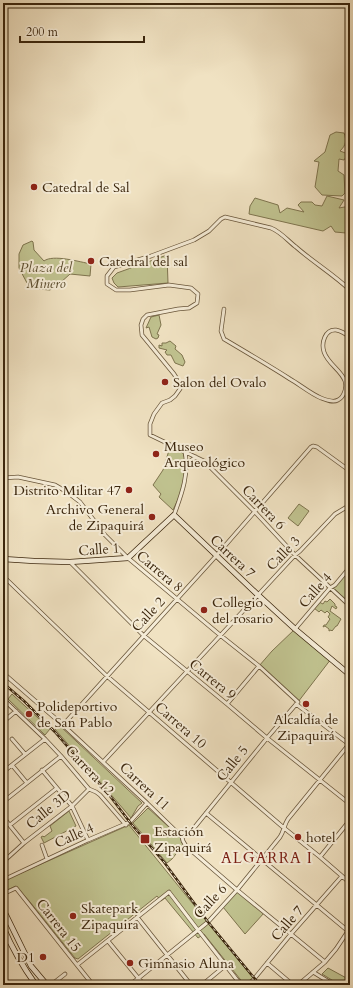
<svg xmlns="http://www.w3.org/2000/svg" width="353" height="988" font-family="Cardo,serif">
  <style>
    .green { fill: #c0c28f; stroke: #7e744e }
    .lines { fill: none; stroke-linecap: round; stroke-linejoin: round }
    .street-casing { stroke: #68553a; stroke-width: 4.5 }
    .secondary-casing { stroke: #3b260d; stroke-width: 6 }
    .street { stroke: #f5ecd7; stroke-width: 3 }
    .secondary { stroke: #f5ecd7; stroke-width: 4.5 }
    .rail-casing { stroke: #3b260d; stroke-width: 2.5 }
    .rail { stroke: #f5ecd7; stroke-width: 1; stroke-dasharray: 3; stroke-linecap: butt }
    .poi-dot { fill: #8f2418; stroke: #f5ecd7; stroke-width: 1.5 }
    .labels { text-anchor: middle; stroke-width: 4; stroke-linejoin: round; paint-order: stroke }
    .poi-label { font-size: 14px; fill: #3b260d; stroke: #f5ecd7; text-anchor: start }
    .park-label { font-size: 14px; font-style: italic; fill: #5c4d2e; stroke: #f5ecd7 }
    .street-label { font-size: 14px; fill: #3b260d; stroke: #f5ecd7 }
    .neighbourhood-label { font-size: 15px; letter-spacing: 1px; fill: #7a1f14; stroke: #f5ecd7 }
  </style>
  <rect width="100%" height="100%" fill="#f0e2c2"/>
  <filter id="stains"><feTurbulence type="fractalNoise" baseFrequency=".005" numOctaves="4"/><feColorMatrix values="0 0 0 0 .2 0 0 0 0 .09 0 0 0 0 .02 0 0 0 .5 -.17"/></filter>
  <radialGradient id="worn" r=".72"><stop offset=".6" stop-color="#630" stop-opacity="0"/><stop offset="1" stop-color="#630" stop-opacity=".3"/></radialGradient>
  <path class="green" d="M336,132L344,133C347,141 346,145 340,151L348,154L344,160L339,159L338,171L344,175L345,193L342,196L322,195L315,187L319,162L314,161L325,152L330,135Z
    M327,196L344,200L339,208L350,206V219L346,222L350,224V230L346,233L335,232L331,226L323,231L249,214L250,206L255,198L278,205L280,213L287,208L304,212L298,205L301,202H312L315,205L322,206Z
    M32,241L33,242L34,250L44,261C53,254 80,262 91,264L90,276L70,274L60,283L50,290L38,289L27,283L19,268V254L23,245Z
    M167,255L168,283L118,287L114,283L112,278L117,273Z
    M159,315L161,325L157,334L159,335L158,338L156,339L152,337L149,327L146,328L151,317Z
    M170,341L176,346L175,349L182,355L185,362L183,366L175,363L171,355H167L165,352L167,350L159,348V345L162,346V343H166Z
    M170,447L183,453L186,462L182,491L173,510L159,497L161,494L153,485L163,470Z
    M299,504L309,511L298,526L288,518Z
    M350,568V603L333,588Z
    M330,599L335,604V606L337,607L336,609L332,606L330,611L341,619L337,626H336L332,631L331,630L329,631V629L325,626L323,627L324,625H326L330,619L328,617L330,614L327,611L325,613L321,610L319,612L314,608L319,602L323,604L325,601L327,602Z
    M295,629L331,659L298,702L259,666L272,651Z
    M12,694L50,729L45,735L8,699Z
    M60,726L142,803L138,806L131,818L55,729Z
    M148,808L180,837L183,845L172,859L167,863L133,823Z
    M69,811L76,826L44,843L41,837L43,836L44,837L52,831L50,826Z
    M129,825L253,978L244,984L204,934L198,938L165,898L161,901L157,896L78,959L75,958L30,902L16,886L3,892V881Z
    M237,891L264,913L245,934L223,907Z
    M328,968L350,980V985H340L322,974Z"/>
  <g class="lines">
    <defs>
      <path id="street" d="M350,290C333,274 313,262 296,247C288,241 281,232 271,228L225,217L221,219L209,231L194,240L151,256L114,267L107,276V284L116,290H130L169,285L191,288L198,294L197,303L189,308L178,309L147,315L143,319L141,325L142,335L174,374L179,382L180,389L175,396L170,400L162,403L154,414L150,424V435L204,461L255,512L295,555L350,606
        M224,309L221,331L224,339C246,352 268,365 290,379C299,384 311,394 321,398C326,400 333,403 338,400C344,397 347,388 345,381C341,370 328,364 324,352C321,343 325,329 336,330C341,331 346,334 350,337
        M187,463L196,457
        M3,478L18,477L55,485L67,492L80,502L105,535L128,558L220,635L259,666L298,702L267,738L194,828L189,833L182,837
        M174,515C182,493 189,475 185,451
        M70,562L143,635L227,704L267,738L350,804
        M3,576L108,677L284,828L320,857L350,883
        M295,629L330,588L335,585L350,567
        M3,673L63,725L147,803L182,837L183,841L186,846L237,890L325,962
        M3,699L45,739L61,756L89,789L96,792L100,795L126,825
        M227,704L259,666
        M296,704L350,745
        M3,722L16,711
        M63,725L216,556L311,447L313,446L317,447L350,471
        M12,739L25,754
        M103,762L295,555L300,551L335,514L350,505
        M12,765L27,783
        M42,770L72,806L88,840
        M3,772L45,739
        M3,802L61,756
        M206,813L348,931
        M3,817L24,843
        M10,825L57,788
        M42,845L47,859
        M320,857L350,820
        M3,862L24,843L72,806L89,789
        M3,880L88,840L130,822L147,803
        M3,894L16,888L77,965L93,985
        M137,917L191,985
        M108,941L144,985
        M267,963L293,985
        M77,965L169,892L198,930L241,985
        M313,972L334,985
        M51,985L65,974
        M130,985L208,922L237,890L280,837C284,831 284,825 288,819L350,743
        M202,985L226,965
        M249,985L291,934L342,876
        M298,985L325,962L336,949L350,928"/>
      <path id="secondary" d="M3,559L34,561L70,562L128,558L174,515L258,595L295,629L350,675
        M3,909L31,966L47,985
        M3,927C12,948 23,967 36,985"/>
    </defs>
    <use href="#street" class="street-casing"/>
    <use href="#secondary" class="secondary-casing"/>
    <use href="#street" class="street"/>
    <use href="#secondary" class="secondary"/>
    <defs>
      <path id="rail" d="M3,683L24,701L55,732L110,796L132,825L164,862L208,922L260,985"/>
    </defs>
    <use href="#rail" class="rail-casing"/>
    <use href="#rail" class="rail"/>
  </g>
  <g class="poi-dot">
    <circle cx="34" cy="187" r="4"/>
    <circle cx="91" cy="261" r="4"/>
    <circle cx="165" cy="382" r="4"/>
    <circle cx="156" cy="454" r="4"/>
    <circle cx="129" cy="490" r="4"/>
    <circle cx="152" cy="517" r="4"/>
    <circle cx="204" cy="610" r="4"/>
    <circle cx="306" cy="704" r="4"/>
    <circle cx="29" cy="714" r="4"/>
    <circle cx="298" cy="837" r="4"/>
    <rect x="140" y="834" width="10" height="10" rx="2"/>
    <circle cx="73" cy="916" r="4"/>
    <circle cx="43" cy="957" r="4"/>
    <circle cx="130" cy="963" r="4"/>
  </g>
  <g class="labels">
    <g class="poi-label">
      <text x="42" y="192">Catedral de Sal</text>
      <text x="99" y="266">Catedral del sal</text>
      <text x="173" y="387">Salon del Ovalo</text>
      <text x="164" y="451">Museo<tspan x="164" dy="16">Arqueológico</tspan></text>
      <text x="121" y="495" text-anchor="end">Distrito Militar 47</text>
      <text x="144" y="514" text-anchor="end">Archivo General<tspan x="144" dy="16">de Zipaquirá</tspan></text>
      <text x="212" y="607">Collegio<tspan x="212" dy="16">del rosario</tspan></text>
      <text x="37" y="711">Polideportivo<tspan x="37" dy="16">de San Pablo</tspan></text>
      <text x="306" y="724" text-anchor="middle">Alcaldía de<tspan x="306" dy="16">Zipaquirá</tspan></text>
      <text x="154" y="836">Estación<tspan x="154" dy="16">Zipaquirá</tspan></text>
      <text x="306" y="842">hotel</text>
      <text x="81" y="913">Skatepark<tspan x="81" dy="16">Zipaquira</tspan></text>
      <text x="35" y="962" text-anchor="end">D1</text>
      <text x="138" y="968">Gimnasio Aluna</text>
    </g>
    <g class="park-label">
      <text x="46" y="272">Plaza del<tspan x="46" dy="16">Minero</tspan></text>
    </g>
    <g class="street-label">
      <text transform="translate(264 507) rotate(46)" y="5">Carrera 6</text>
      <text transform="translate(99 549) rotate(-4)" y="5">Calle 1</text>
      <text transform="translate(283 553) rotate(-46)" y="5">Calle 3</text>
      <text transform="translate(233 556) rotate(43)" y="5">Carrera 7</text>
      <text transform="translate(160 571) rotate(40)" y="5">Carrera 8</text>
      <text transform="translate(315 590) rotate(-48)" y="5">Calle 4</text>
      <text transform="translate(148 614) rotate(-47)" y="5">Calle 2</text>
      <text transform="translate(213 679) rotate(39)" y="5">Carrera 9</text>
      <text transform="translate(181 725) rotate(41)" y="5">Carrera 10</text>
      <text transform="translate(232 763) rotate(-51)" y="5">Calle 5</text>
      <text transform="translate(90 770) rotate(46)" y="5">Carrera 12</text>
      <text transform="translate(145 786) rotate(43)" y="5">Carrera 11</text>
      <text transform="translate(48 809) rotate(-39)" y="5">Calle 3D</text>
      <text transform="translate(74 835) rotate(-24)" y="5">Calle 4</text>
      <text transform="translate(210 901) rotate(-47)" y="5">Calle 6</text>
      <text transform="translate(287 923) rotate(-49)" y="5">Calle 7</text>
      <text transform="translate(59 925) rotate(52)" y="5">Carrera 15</text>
    </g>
    <g class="neighbourhood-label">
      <text x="267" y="863">ALGARRA I</text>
    </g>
  </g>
  <rect width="353" height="988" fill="none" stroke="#f0e2c2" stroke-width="16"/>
  <rect x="4" y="4" width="345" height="980" fill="none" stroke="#3b260d" stroke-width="2"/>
  <rect x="8" y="8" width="337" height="972" fill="none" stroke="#3b260d"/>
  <path d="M20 36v6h124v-6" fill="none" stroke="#3b260d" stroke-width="2"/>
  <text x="26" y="36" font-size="12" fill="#3b260d" stroke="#f5ecd7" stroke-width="3" paint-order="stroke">200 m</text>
  <rect width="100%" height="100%" filter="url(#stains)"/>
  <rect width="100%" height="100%" fill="url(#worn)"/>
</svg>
